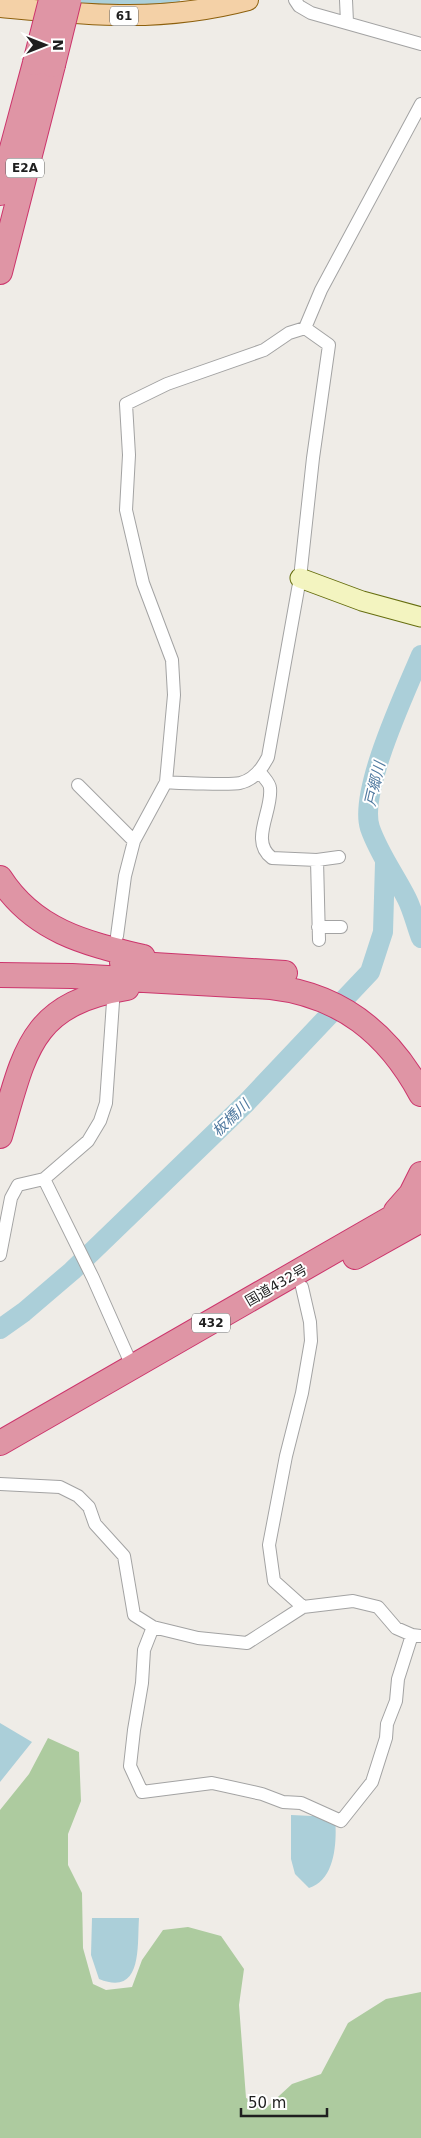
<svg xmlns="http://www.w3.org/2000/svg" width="421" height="2138" font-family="'DejaVu Sans','Noto Sans JP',sans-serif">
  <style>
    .forest { fill: #adcb9f }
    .water { fill: #abcfd9 }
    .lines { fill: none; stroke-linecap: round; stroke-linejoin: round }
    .river { stroke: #abcfd9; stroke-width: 20 }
    .street-casing { stroke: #a3a3a3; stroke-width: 14 }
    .secondary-casing { stroke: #666e0f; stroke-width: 21 }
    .primary-casing { stroke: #8d600d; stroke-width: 22 }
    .highway-casing { stroke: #cc356c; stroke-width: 26 }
    .street { stroke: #fff; stroke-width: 12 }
    .secondary { stroke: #f3f4c0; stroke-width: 19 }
    .primary { stroke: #f4d1a7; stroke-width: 20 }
    .highway { stroke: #df95a5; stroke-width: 24 }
    .highway-bridge-casing { stroke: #cc356c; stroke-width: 26; stroke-linecap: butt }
    .highway-bridge { stroke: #df95a5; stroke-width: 24 }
    .labels { text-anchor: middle; stroke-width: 4; stroke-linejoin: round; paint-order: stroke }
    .shield { fill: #fff; stroke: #626262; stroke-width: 1 }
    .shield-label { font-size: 12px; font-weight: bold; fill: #1f1f1f }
    .street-label { font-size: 14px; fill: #1f1f1f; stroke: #fff }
    .water-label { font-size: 15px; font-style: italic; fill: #517aa0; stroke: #fff }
  </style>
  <rect width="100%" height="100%" fill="#efece7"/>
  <path class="forest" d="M48,1738L79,1752L81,1801L68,1834V1865L82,1893L83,1948L93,1984L106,1990L132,1987L142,1960L163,1930L188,1927L221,1936L244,1969L239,2005L246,2098L267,2107L292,2084L321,2074L348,2023L386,1999L421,1992V2138H0V1810L29,1774Z"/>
  <path class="water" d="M0,1723L32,1742L0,1782Z
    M291,1815L335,1817C337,1840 336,1880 309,1888L295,1874L291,1859Z
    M92,1918H139C137,1946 143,1997 99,1979L91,1955Z"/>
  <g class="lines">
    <path class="river" d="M70,0L108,4L170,0
      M421,655C406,691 358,792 370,828C379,854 395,875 407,899C413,911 416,925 421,938
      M0,1329L24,1312L72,1271L247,1102L370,972L383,932L385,863"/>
    <defs>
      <path id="street" d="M295,0L299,6L311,13L421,44
        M346,0L347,22
        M305,328L321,290L421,104
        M260,772C263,777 270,783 270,788C273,811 249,841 272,858L317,860L319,940
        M166,782C175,783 232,785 240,783C254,780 262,769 268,757L300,578L313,458L329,345L305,328
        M78,785L134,841
        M317,860L339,857
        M318,927H341
        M117,936L125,876L134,841L166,782L174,695L172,660L143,583L126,510L129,455L126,404L167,384L264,350L289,333L305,328
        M44,1179L93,1278L133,1368
        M0,1255L11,1198L18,1185L44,1179L88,1141L100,1121L106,1103L113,1002
        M302,1287L310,1322L311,1341L302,1393L286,1456L269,1545L274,1581L303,1607
        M0,1484L60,1487L78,1496L89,1507L95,1524L124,1556L134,1615L153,1627L198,1638L247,1643L303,1607L353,1601L378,1607L396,1628L412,1635L421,1636
        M153,1627L144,1650L142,1683L134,1730L130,1766L142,1792L212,1783L262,1794L283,1802L301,1803L341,1821L372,1782L386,1738L387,1724L396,1701L398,1679L412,1635"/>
      <path id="secondary" d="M300,578L362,601L421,617"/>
      <path id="primary" d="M0,7C88,15 160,23 248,0"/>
      <path id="highway" d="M0,193L35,63
        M0,272L53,65
        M0,878C34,931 85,943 143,957
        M122,963L285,973
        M0,975L72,976L271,987C341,995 388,1033 421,1094
        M0,1136C25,1052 29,1004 127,988
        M396,1211L411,1194L421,1174
        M355,1257L421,1220
        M0,1443L421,1201"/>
    </defs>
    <use href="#street" class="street-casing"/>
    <use href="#secondary" class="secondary-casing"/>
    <use href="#primary" class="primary-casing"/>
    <use href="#highway" class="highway-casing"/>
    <use href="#street" class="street"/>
    <use href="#secondary" class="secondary"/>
    <use href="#primary" class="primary"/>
    <use href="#highway" class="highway"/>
    <defs>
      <path id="highway-bridge" d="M35,63L51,0
        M53,65L69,0"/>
    </defs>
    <use href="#highway-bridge" class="highway-bridge-casing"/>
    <use href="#highway-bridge" class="highway-bridge"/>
  </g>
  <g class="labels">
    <g class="shield">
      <rect x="110" y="6.5" width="28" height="19" rx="4"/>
      <rect x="6" y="158.5" width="38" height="19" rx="4"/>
      <rect x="192" y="1313.5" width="38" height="19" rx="4"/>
    </g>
    <g class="shield-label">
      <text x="124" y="20">61</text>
      <text x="25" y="172">E2A</text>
      <text x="211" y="1327">432</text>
    </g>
    <g class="street-label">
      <text transform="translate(276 1285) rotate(-30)" y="5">国道432号</text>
    </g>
    <g class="water-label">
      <text transform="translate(375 784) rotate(-77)" y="5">戸郷川</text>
      <text transform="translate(231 1118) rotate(-44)" y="5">板橋川</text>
    </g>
  </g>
  <g transform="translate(45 45) rotate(90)" stroke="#ffffff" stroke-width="4" paint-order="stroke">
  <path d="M0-4L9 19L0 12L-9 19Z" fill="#1f1f1f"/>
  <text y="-8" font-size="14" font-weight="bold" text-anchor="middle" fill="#1f1f1f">N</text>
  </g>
  <path d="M241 2108v8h86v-8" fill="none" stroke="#1f1f1f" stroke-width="2.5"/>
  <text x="248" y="2108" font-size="15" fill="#1f1f1f" stroke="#ffffff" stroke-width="4" paint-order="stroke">50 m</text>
</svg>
